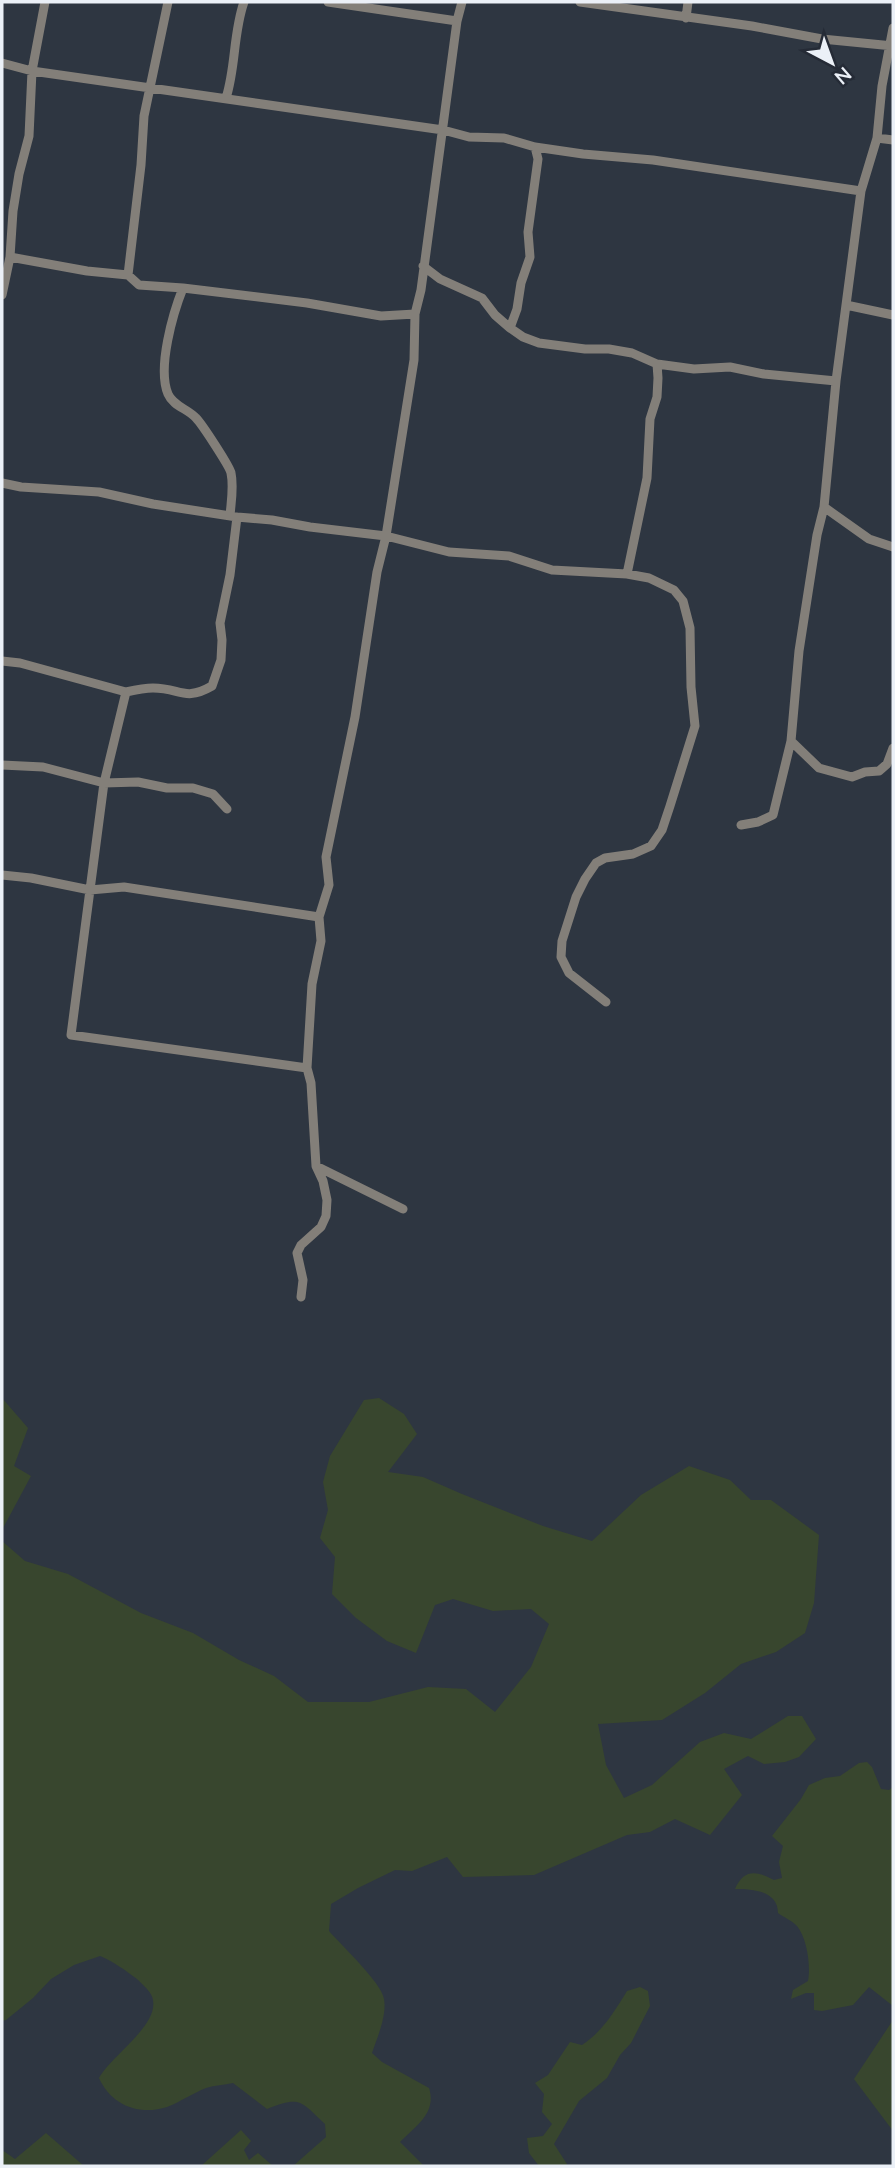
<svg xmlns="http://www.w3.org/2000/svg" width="895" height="2168" font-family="Lato,sans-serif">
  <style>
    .green { fill: #38462e }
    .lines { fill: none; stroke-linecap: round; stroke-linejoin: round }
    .minor { stroke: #837f79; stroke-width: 9 }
  </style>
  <rect width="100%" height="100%" fill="#2e3641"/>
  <path class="green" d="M2,1398L28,1428L14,1466L31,1476L2,1530Z
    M379,1398L404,1414L417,1434L388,1472L423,1477L462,1494L543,1526L592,1541L641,1495L689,1466L730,1480L751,1500H771L819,1535L814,1603L805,1633L776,1652L741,1664L705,1693L662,1720L598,1724L606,1765L624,1798L652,1785L700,1742L724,1733L751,1739L788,1716H802L816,1739L799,1757L785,1762L764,1764L748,1756L724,1769L742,1795L710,1835L675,1819L650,1832L627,1835L534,1875L463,1877L447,1857L412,1871L395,1870L358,1888L331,1904L329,1931C341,1945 382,1983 384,1999C387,2016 377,2038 372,2053L382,2062L429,2088C437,2113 416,2126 400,2142L424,2166H293L326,2137L325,2124C300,2100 300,2096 267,2109L233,2083C224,2085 215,2085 206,2088C193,2093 180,2102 167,2107C139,2116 111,2105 99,2078C111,2056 158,2026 153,2000C152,1992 143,1985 137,1979C125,1970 114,1962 100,1956L74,1965L51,1979L33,1998L6,2020L2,2021V1541L25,1561L68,1574L141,1613L193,1633L239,1660L274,1676L308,1702H369L428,1687L466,1689L495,1712L531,1667L549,1624L531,1609L493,1611L453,1599L435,1605L416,1653L387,1641L356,1618L332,1594L335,1557L320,1538L328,1510L323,1482L330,1456L364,1400Z
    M867,1762L872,1767L881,1789L889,1790L893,1787V2006L869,1987L853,2005L822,2011L814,2010V1993H806L791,1999L793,1990L808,1981C811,1966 807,1938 797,1926C793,1921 783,1917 778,1913C778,1891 753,1889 735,1889C744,1868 757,1871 774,1880L782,1878L779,1862L783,1846L772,1836L801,1799L809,1785L825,1778L840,1776L859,1763Z
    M640,1987L648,1991L650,2006L631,2043L620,2055L607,2078L579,2101L554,2144L567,2164L566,2166H539L529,2153L527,2138L543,2136L552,2124L542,2112L544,2094L535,2083L548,2075L570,2042L582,2045C603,2031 614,2012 627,1991Z
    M893,2020V2131L854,2079Z
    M241,2130L251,2141L244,2150L249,2160L258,2153L273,2166H201Z
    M46,2133L84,2166H2V2150L15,2159Z"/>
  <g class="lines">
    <path class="minor" d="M328,2L457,21
      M580,2L752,26L822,39L893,46
      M686,18L688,2
      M893,28L882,86L877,138L893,140
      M2,63L32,71L443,130L469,137L504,138L535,147L583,154L653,160L861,191
      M226,98C236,67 233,33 244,2
      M10,257L87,271L128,275L139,285L183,288L307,303L381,316L415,314
      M423,266L440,279L482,298L495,315L510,328L523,337L539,343L585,349H609L632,353L657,364L694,369L730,367L764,374L836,381
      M128,275L141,165L144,116L168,2
      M183,288C173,313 157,368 168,394C173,406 188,409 196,418C202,424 230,467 231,473C234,487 231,502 230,516
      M2,295L10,257L13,211L19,174L29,136L32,71L45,2
      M846,305L893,315
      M510,328L517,309L521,283L530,257L528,232L538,159L535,147
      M2,483L21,487L99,492L153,504L237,517L272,520L310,527L386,536L449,552L509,556L552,570L627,574L649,578L674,590L683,601L690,628L691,687L695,726L670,806L662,830L651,846L633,854L605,858L596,863L585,879L576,897L562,941L561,957L569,973L606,1002
      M824,507L869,539L893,547
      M627,574L647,478L650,419L657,397L658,378L657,364
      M2,661L20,663L126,692L104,783L71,1035L307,1068
      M126,692C135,690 144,688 153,688C181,688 184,702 212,686L221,660L222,640L220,623L230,575L237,517
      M791,741L819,768L852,777L865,772L879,771L887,764L893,748
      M2,765L43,767L104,783L138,782L167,788H193L213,794L227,809
      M741,825L758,822L773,815L791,741L799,651L817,535L824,507L836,381L861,191L877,138
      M2,875L31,878L90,890L124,887L319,917
      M316,1166L403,1209
      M301,1297L303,1280L297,1253L301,1245L321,1227L326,1216L327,1200L323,1181L316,1166L311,1083L307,1068L312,984L321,941L319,917L329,885L326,857L355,717L377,572L386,536L414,360L415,314L421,290L457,21L462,2"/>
  </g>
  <rect width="895" height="2168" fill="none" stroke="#ebf0f7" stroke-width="7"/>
  <g transform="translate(832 63) rotate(139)" stroke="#252b36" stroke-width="5" paint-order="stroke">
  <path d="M0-5L12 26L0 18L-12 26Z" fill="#ebf0f7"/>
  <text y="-10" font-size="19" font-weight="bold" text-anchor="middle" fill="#ebf0f7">N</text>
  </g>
</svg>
